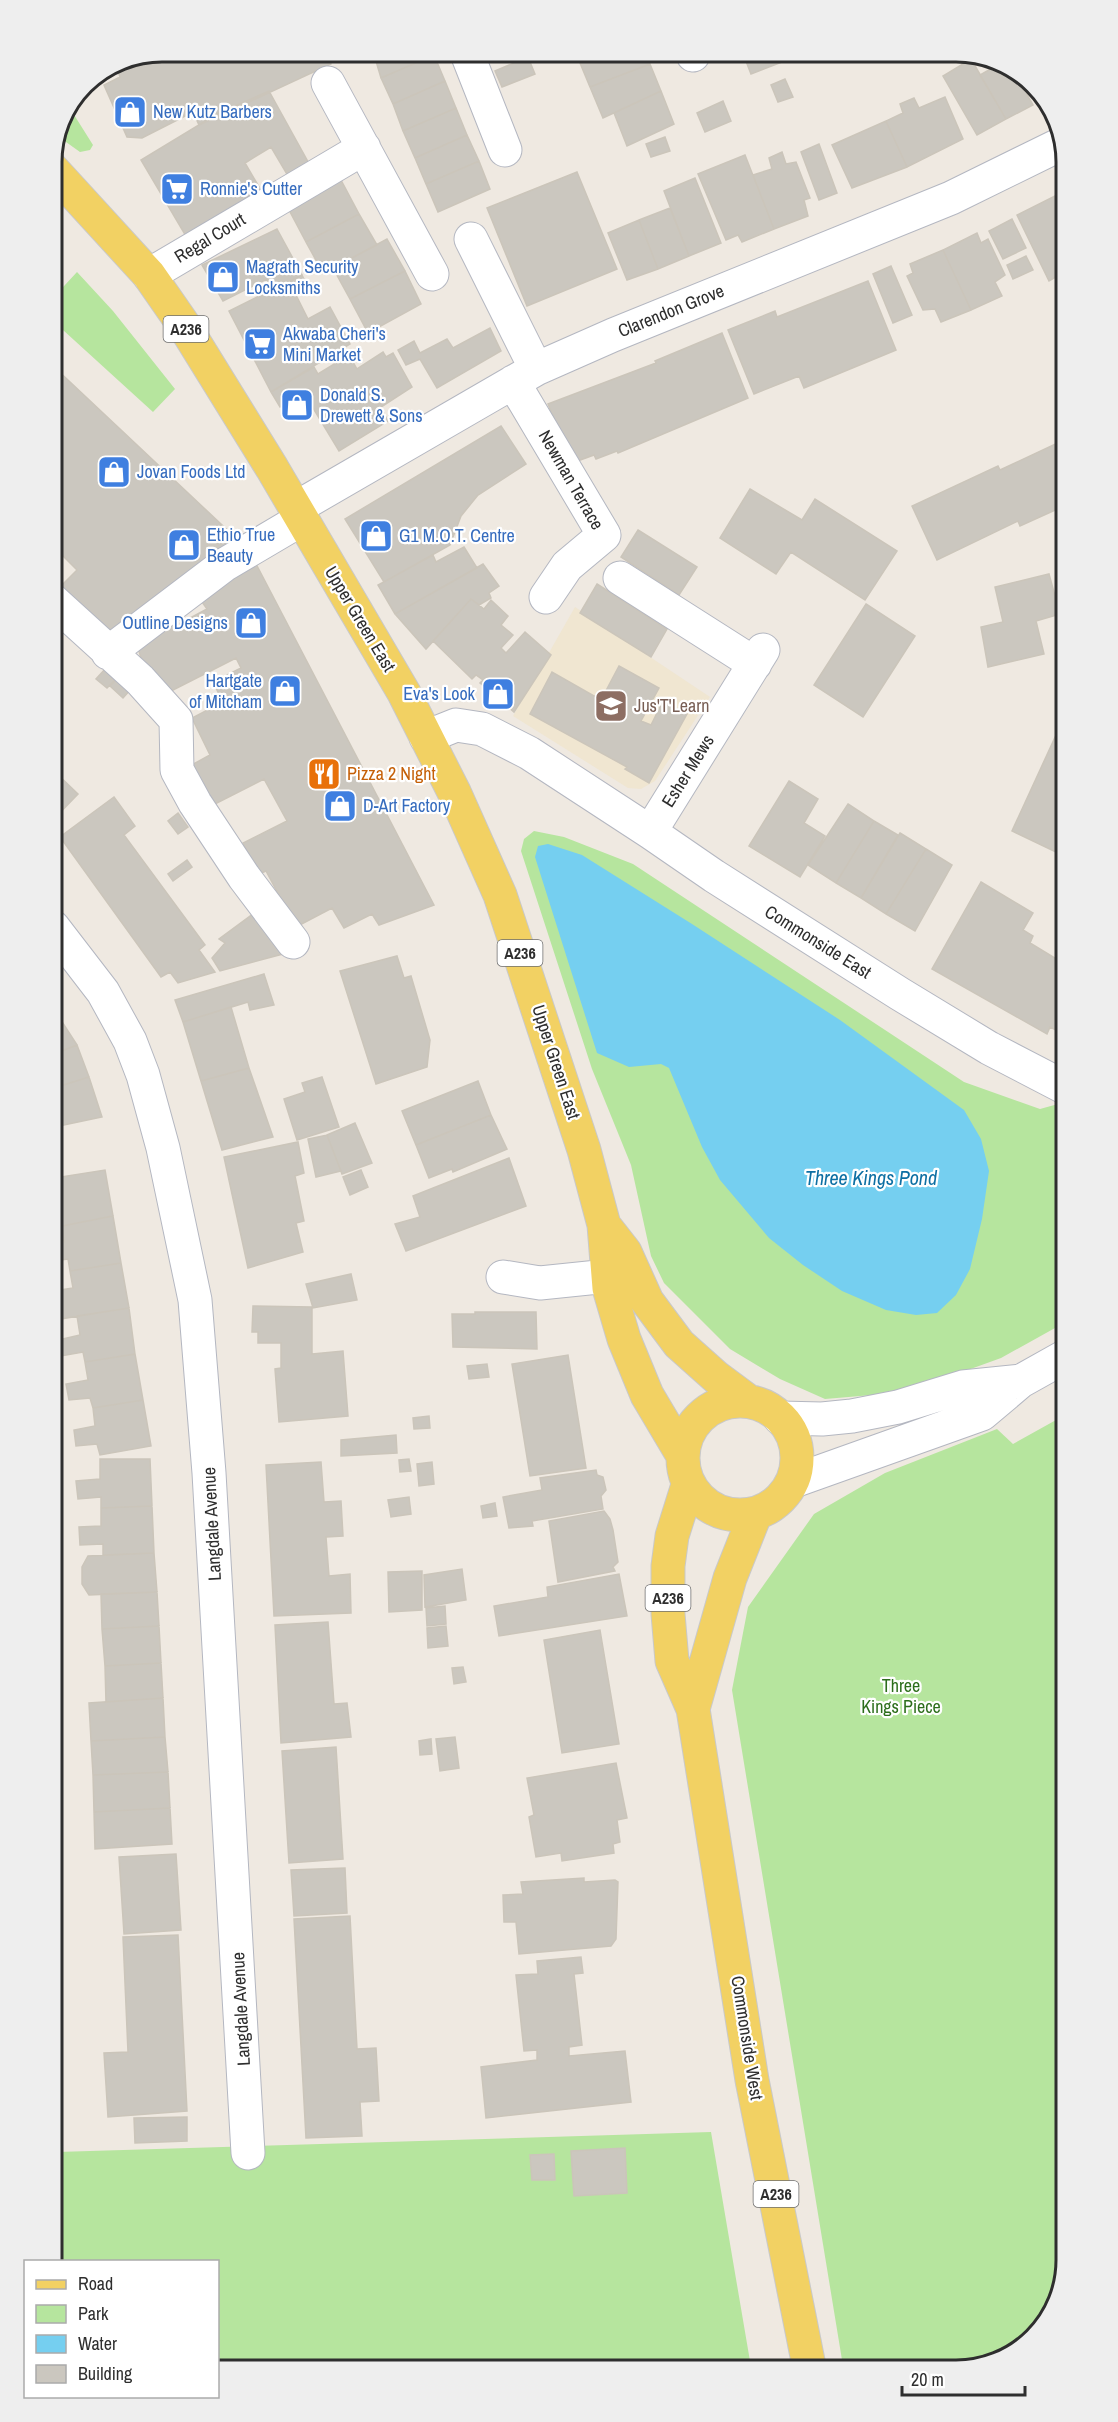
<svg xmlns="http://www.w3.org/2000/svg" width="1118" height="2422" font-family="'Archivo Narrow',sans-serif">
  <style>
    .education { fill: #f0e6d1 }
    .green { fill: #b6e59e }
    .water { fill: #75cff0 }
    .building { fill: #cbc7bf; stroke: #cbc5ba; stroke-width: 1.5 }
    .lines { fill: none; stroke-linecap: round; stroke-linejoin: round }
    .minor-casing { stroke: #b4b7c1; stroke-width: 35 }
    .major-casing { stroke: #c9c9c9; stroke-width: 35 }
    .minor { stroke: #fff; stroke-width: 33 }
    .major { stroke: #f2d163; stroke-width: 33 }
    .labels { text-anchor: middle; stroke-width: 4.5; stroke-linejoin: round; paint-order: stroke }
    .shield { fill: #fff; stroke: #6d6d6d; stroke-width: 1.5 }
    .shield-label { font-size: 16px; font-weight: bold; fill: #2e2e2e }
    .shop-label { font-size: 18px; fill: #366cbe; stroke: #fff; text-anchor: start }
    .street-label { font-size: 18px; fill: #2e2e2e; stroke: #fff }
    .education-label { font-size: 18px; fill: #785e54; stroke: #fff; text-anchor: start }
    .food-label { font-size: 18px; fill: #c56008; stroke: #fff; text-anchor: start }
    .park-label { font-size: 18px; fill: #2c6e1b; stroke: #fff }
    .water-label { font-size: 20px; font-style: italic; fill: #0d6fa3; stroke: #fff }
    .rim { fill: none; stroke: #2e2e2e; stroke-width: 3 }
  </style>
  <rect width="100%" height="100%" fill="#efe9e1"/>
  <path class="education" d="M575,607L710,697L655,781L641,789L628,788L513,716Z"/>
  <path class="green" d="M71,110L93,145L90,150L80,152L59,137Z
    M77,272L113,311L175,389L153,412L52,320V299Z
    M534,831L564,837L633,864L964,1082L1040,1109L1058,1104L1064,1107V1323L1001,1358L907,1392L825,1399L780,1379L730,1349L664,1283L651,1256L631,1165L592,1069L521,851L524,839Z
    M1065,1415L1067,2261L1048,2322L993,2365L843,2366L732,1690L748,1607L814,1514L885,1473L997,1429L1013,1444Z
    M711,2132L751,2367L218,2370V2262L57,2261V2152Z"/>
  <path class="water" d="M548,844L582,855L692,924L840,1020L964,1110L981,1139L989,1171L982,1219L970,1269L956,1295L937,1313L916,1315L886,1310L842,1291L803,1265L769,1238L720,1180L702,1147L669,1068L661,1064L629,1067L597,1053L535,857L538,846Z"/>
  <path class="building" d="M161,51H325L331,64L199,125L193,112L142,138L127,137L104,85L120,77L115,62L119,59Z
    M373,51H432L434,55L381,78Z
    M592,51H644L650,64L590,87L578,58Z
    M742,51H798L800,55L751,74Z
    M434,55L445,81L393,104L381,78Z
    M528,57L535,74L502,87L495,71Z
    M971,59L1006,119L977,135L943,76Z
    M650,64L661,91L603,118L590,87Z
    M999,64L1013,70L1033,105L1006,119L980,75Z
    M785,79L793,97L778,102L771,85Z
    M445,81L456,108L403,131L393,104Z
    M269,91L312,169L291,181L271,147L245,163L265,197L190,243L141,160L217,114Z
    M661,91L674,124L627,146L614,113Z
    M945,97L963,139L907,167L886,121L903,113L900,104L914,98L919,108Z
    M723,101L731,121L705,132L697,113Z
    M456,108L467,135L415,158L403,131Z
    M886,121L907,167L852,188L832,145Z
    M467,135L479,161L426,184L415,158Z
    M665,137L670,151L651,157L646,144Z
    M819,144L837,193L819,200L801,152Z
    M782,152L786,164L796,162L810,198L804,200L808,216L774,229L753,175L772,169L769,158Z
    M745,155L774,229L742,242L738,235L726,240L698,174Z
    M479,161L490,189L438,212L426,184Z
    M577,172L617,269L527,306L487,208Z
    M695,178L721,243L689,256L664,191Z
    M341,180L359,214L306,242L288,208Z
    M1061,193V274L1049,281L1017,215Z
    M670,208L689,256L658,269L639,220Z
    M359,214L377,245L323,273L306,242Z
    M1012,219L1026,248L1003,259L989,231Z
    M639,220L658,269L627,280L608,233Z
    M277,229L302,275L272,290L267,279L223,301L202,265Z
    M977,233L981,243L988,239L1005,275L995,282L1002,296L971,310L943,250Z
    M387,239L405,271L350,299L333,268Z
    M943,250L971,310L941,322L935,309L923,310L907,276L913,273L910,264Z
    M1026,256L1033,270L1013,279L1007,265Z
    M891,266L912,315L893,323L873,274Z
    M405,271L421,304L368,333L350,299Z
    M302,275L308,288L296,295L308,319L330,307L350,344L271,392L229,311Z
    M868,281L896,350L804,388L799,376L754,394L728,330L775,311L777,317Z
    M490,328L501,351L437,388L420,359L406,365L398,350L414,341L420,353L447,339L453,348Z
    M722,333L748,398L618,453L617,451L596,459L594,455L572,463L548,404L656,363L655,361Z
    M383,352L386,357L393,353L412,387L381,407L388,421L339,451L304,393L280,407L271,392L314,367L318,374L349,355L357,369Z
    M52,365L239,541L127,627L102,632L61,586L77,570L52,545Z
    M501,426L526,464L478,495L461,516L450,545L384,582L345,519Z
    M1062,441V507L1020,526L1018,521L937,560L912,506L998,466L1000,470Z
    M750,489L802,520L815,499L897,551L865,600L791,552L776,574L720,538Z
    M638,530L697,567L679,595L621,557Z
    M464,547L477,568L395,614L378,585L433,555L436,562Z
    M254,560L434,905L379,925L372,914L344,928L332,908L296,927L266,871L259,874L243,843L287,821L264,779L211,806L188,767L210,755L192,718L223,702L213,682L241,668L236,658L169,692L143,666L139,651L143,639L175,616L179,624L207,609L200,599Z
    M483,564L499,586L489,593L491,598L479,605L471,599L426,649L395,614Z
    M1049,574L1060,614L1036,621L1044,654L988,667L981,627L1003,622L995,587Z
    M597,584L667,629L651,657L580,613Z
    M471,599L484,609L491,600L508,616L501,625L513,635L501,648L506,653L525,632L551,655L514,712L480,683L483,680L476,675L472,679L433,641Z
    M866,604L915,636L863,717L814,685Z
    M619,666L659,688L641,721L651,725L663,701L687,714L649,783L625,769L627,767L530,714L552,672L601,700Z
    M106,668L117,678L107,688L96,679Z
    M118,678L131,689L123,698L110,686Z
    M1062,722L1063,842L1058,853L1012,831Z
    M53,770L78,794L53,820Z
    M789,781L818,799L804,823L825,836L800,877L749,846Z
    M114,797L135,826L124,835L205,945L199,950L215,972L178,983L170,972L161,977L60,837Z
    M848,804L874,821L836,883L808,865Z
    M178,813L188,827L178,834L168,821Z
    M874,821L898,835L861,898L836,883Z
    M900,833L926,849L886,914L861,898Z
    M926,849L952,865L915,931L886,914Z
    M187,860L192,867L173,881L168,874Z
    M981,882L1033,913L1023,930L1033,936L1030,943L1063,963L1064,1034L1050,1027L1047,1034L932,969Z
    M257,911L283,954L220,971L212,958L225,943L219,939Z
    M397,956L404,978L411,976L430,1040L427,1067L376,1084L340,971Z
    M264,974L274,1005L250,1010L248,1002L183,1022L175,1000Z
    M231,1007L249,1068L201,1081L183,1022Z
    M57,1014L77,1045L54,1054V1016Z
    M77,1045L89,1077L54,1088V1054Z
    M249,1068L273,1137L222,1150L201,1081Z
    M89,1077L102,1117L54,1127V1088Z
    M322,1077L339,1127L297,1140L284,1099L305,1092L302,1083Z
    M478,1081L491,1115L416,1145L402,1111Z
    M491,1115L507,1149L453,1172L452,1169L429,1178L416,1145Z
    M355,1123L372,1163L342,1174L327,1135Z
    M327,1135L341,1171L316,1177L308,1139Z
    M298,1142L304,1173L295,1176L304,1221L296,1223L303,1252L248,1268L224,1157Z
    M509,1158L526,1206L406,1251L395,1224L420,1217L413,1196Z
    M105,1170L113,1216L62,1226L60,1213L54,1214V1196H57L54,1178Z
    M361,1170L368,1187L350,1195L343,1177Z
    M113,1216L121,1263L70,1271L68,1259L54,1261V1244L64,1242L62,1226Z
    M121,1263L129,1308L54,1320V1291L73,1288L70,1271Z
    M351,1274L357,1300L313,1308L306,1284Z
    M253,1306L312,1307V1354L343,1351L348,1416L279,1422L275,1369L281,1368V1343H258V1332H252Z
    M129,1308L135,1354L85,1362L83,1352L61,1356L58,1340L80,1335L77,1316Z
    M475,1312H536L537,1349L453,1347L452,1314H475Z
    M135,1354L143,1400L93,1408L90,1398L69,1400L66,1384L88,1380L85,1362Z
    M568,1355L586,1468L530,1476L512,1364Z
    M487,1364L489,1377L469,1379L467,1366Z
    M143,1400L151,1446L100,1455L97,1444L76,1446L74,1430L95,1426L93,1408Z
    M429,1416L430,1428L414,1429L413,1418Z
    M396,1435L397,1453L341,1456V1440Z
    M100,1459H150L152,1506L101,1508V1497L78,1499L76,1481L100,1479Z
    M409,1459L411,1471L400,1472L399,1460Z
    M321,1462L324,1502L341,1501L343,1536L326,1537L329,1576L350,1574L351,1613L274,1616L266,1465Z
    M432,1462L434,1484L419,1486L417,1464Z
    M596,1470L597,1475L603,1477L606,1490L601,1496L603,1509L532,1521L533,1526L509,1528L503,1497L542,1490L540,1478Z
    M409,1497L411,1514L391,1517L388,1500Z
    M495,1503L497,1516L483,1518L481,1506Z
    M152,1506L154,1553L103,1555V1544L80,1545L79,1527L101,1526V1508Z
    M604,1511L610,1519L613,1530L618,1562L613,1567L615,1571L558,1582L549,1521Z
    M154,1553L157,1592L89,1595L82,1584V1567L88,1556Z
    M462,1569L466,1600L425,1607L424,1575Z
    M422,1571V1610L389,1612L388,1572Z
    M619,1574L627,1616L499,1636L494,1606L548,1597L547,1587Z
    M157,1592L159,1626L102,1629L101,1594Z
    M445,1606L446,1624L427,1626L426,1608Z
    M328,1622L334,1704L347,1703L351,1737L281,1743L275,1625Z
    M159,1626L161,1663L105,1666L102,1629Z
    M446,1626L448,1646L428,1648L427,1628Z
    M600,1630L619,1744L562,1753L544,1640Z
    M161,1663L163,1698L106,1702L105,1666Z
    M463,1667L466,1682L454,1684L452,1668Z
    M163,1698L165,1737L91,1741L89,1703Z
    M165,1737L168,1772L93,1775L91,1741Z
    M455,1737L459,1768L440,1771L436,1739Z
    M431,1739L432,1754L420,1755L419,1741Z
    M336,1747L343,1859L289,1863L282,1751Z
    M616,1763L627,1818L617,1820L620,1842L613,1844L614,1853L562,1861L561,1853L536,1857L529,1817L534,1815L527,1778Z
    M168,1772L170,1808L94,1812L93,1775Z
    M170,1808L172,1844L95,1849L94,1812Z
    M176,1854L181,1930L124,1934L119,1857Z
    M345,1868L347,1913L294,1916L291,1870Z
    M584,1878V1882L615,1880L618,1882L616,1939L611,1946L519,1954L516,1922H504L503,1895L523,1894L521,1882Z
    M350,1916L357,2049L376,2048L379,2101L360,2102L362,2136L306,2138L294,1919Z
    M178,1935L187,2111L108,2117L104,2053L128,2052L123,1937Z
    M581,1957L583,1973L574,1974L582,2045L569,2047V2056L625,2051L631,2102L486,2118L481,2067L537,2060V2050L524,2051L516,1975L538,1974L537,1961Z
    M56,1977H62V2001H56Z
    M187,2117V2141L135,2143L134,2118Z
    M625,2148L627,2193L574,2196L571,2151Z
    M554,2154L555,2180H532L530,2155Z"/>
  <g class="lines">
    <defs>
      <path id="minor" d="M466,51L505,150
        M692,51L693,55
        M328,83L432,274
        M471,239L536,369
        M149,275L364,148
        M513,382L604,535L567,566L546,597
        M296,508L536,369L613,335L951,198L1061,144
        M620,578L755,664
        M52,600L140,680L176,720L177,770L195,803L244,877L293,942
        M108,653L224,565L302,519
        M426,737L456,725L482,729L529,753L650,832L714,876L900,994L989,1048L1064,1087
        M650,832L763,650
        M53,927L103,992L130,1041L143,1075L163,1148L195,1300L209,1473L248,2153
        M503,1277L540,1283L608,1276
        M780,1418L822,1419L852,1416L898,1407L963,1387L1021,1381
        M794,1481L982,1414L1021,1381L1064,1357"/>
      <path id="major" d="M51,168L149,275L183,324L272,468L404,693L455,794L500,895L584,1150L604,1225L609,1288L624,1339L647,1395L682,1454
        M607,1229L625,1252L647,1301L679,1344L716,1377L747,1400
        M683 1458a57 57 0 1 1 114 0a57 57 0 1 1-114 0Z
        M688,1485L672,1536L668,1566V1614L672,1661L693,1709L752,2080L809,2366
        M693,1709L730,1578L755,1515"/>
    </defs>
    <use href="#minor" class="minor-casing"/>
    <use href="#major" class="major-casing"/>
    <use href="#minor" class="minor"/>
    <use href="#major" class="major"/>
  </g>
  <defs>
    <symbol id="shop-square" viewBox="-11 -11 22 22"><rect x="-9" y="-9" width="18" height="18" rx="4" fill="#3f7fe0" stroke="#fff"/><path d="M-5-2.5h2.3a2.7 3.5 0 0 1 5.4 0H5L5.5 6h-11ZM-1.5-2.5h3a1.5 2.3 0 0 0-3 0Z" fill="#fff"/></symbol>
    <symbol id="supermarket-square" viewBox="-11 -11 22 22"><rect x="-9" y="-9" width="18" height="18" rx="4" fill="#3f7fe0" stroke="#fff"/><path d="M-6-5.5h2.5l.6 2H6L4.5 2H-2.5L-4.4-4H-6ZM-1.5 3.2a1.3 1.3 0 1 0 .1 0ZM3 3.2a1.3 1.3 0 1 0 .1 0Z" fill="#fff"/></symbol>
    <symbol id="school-square" viewBox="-11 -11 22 22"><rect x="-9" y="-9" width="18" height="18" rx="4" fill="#8d6e63" stroke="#fff"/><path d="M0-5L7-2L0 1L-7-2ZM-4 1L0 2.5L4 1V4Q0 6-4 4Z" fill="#fff"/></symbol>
    <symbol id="restaurant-square" viewBox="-11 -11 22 22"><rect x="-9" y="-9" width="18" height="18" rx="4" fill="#e8710a" stroke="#fff"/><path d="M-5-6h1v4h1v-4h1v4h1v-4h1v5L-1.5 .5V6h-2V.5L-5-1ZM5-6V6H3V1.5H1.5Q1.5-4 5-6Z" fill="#fff"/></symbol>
  </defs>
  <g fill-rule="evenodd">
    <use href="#shop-square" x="111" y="93" width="38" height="38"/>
    <use href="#supermarket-square" x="158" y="170" width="38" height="38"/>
    <use href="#shop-square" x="204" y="258" width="38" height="38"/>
    <use href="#supermarket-square" x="241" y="325" width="38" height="38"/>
    <use href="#shop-square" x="278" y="386" width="38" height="38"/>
    <use href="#shop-square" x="95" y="453" width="38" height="38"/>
    <use href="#shop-square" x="357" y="517" width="38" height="38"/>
    <use href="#shop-square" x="165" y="526" width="38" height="38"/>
    <use href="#shop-square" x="232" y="604" width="38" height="38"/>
    <use href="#shop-square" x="266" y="672" width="38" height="38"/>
    <use href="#shop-square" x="479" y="675" width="38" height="38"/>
    <use href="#school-square" x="592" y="687" width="38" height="38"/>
    <use href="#restaurant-square" x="305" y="755" width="38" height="38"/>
    <use href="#shop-square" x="321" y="787" width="38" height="38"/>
  </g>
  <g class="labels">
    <g class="shield">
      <rect x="163.5" y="316" width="45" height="26" rx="4.5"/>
      <rect x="497.5" y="940" width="45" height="26" rx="4.5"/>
      <rect x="645.5" y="1585" width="45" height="26" rx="4.5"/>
      <rect x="753.5" y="2181" width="45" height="26" rx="4.5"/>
    </g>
    <g class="shield-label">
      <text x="186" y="335">A236</text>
      <text x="520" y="959">A236</text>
      <text x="668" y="1604">A236</text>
      <text x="776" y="2200">A236</text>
    </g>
    <g class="shop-label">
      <text x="153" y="118">New Kutz Barbers</text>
      <text x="200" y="195">Ronnie's Cutter</text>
      <text x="246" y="273">Magrath Security<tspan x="246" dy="21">Locksmiths</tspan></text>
      <text x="283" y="340">Akwaba Cheri's<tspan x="283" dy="21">Mini Market</tspan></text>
      <text x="320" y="401">Donald S.<tspan x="320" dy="21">Drewett &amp; Sons</tspan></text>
      <text x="137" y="478">Jovan Foods Ltd</text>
      <text x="207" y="541">Ethio True<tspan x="207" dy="21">Beauty</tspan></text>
      <text x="399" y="542">G1 M.O.T. Centre</text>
      <text x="228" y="629" text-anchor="end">Outline Designs</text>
      <text x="262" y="687" text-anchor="end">Hartgate<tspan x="262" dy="21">of Mitcham</tspan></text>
      <text x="475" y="700" text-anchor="end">Eva's Look</text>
      <text x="363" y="812">D-Art Factory</text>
    </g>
    <g class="street-label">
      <text transform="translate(210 238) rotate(-31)" y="6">Regal Court</text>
      <text transform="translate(671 311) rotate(-22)" y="6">Clarendon Grove</text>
      <text transform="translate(571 480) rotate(60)" y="6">Newman Terrace</text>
      <text transform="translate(360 619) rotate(59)" y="6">Upper Green East</text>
      <text transform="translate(688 771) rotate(-58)" y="6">Esher Mews</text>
      <text transform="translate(818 942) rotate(32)" y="6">Commonside East</text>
      <text transform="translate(556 1062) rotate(72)" y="6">Upper Green East</text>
      <text transform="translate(212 1524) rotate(-93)" y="6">Langdale Avenue</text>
      <text transform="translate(241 2009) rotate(-93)" y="6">Langdale Avenue</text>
      <text transform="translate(747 2038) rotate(81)" y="6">Commonside West</text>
    </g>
    <g class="education-label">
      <text x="634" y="712">Jus'T'Learn</text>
    </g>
    <g class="food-label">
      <text x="347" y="780">Pizza 2 Night</text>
    </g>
    <g class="park-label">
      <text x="901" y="1692">Three<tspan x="901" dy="21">Kings Piece</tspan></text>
    </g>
    <g class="water-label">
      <text x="871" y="1185">Three Kings Pond</text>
    </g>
  </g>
  <path d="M0 0H1118V2422H0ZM162 62H956A100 100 0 0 1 1056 162V2260A100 100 0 0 1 956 2360H162A100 100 0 0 1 62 2260V162A100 100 0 0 1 162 62Z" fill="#eee" fill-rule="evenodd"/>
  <path class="rim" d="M162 62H956A100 100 0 0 1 1056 162V2260A100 100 0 0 1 956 2360H162A100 100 0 0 1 62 2260V162A100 100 0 0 1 162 62Z"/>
  <rect x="24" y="2260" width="195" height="138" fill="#ffffff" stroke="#ababab" stroke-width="1.5"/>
  <rect x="36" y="2280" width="30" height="9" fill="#f2d163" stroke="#ababab" stroke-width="1.5"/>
  <text x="78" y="2290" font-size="18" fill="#2e2e2e">Road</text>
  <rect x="36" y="2305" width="30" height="18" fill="#b6e59e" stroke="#ababab" stroke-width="1.5"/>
  <text x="78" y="2320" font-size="18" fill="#2e2e2e">Park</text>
  <rect x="36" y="2335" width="30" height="18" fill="#75cff0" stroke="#ababab" stroke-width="1.5"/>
  <text x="78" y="2350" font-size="18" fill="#2e2e2e">Water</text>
  <rect x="36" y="2365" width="30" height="18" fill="#cbc7bf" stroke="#ababab" stroke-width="1.5"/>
  <text x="78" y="2380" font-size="18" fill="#2e2e2e">Building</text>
  <path d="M902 2386v9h123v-9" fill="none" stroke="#2e2e2e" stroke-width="3"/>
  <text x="911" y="2386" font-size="18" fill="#2e2e2e" stroke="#ffffff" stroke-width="4.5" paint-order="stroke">20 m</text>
</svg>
